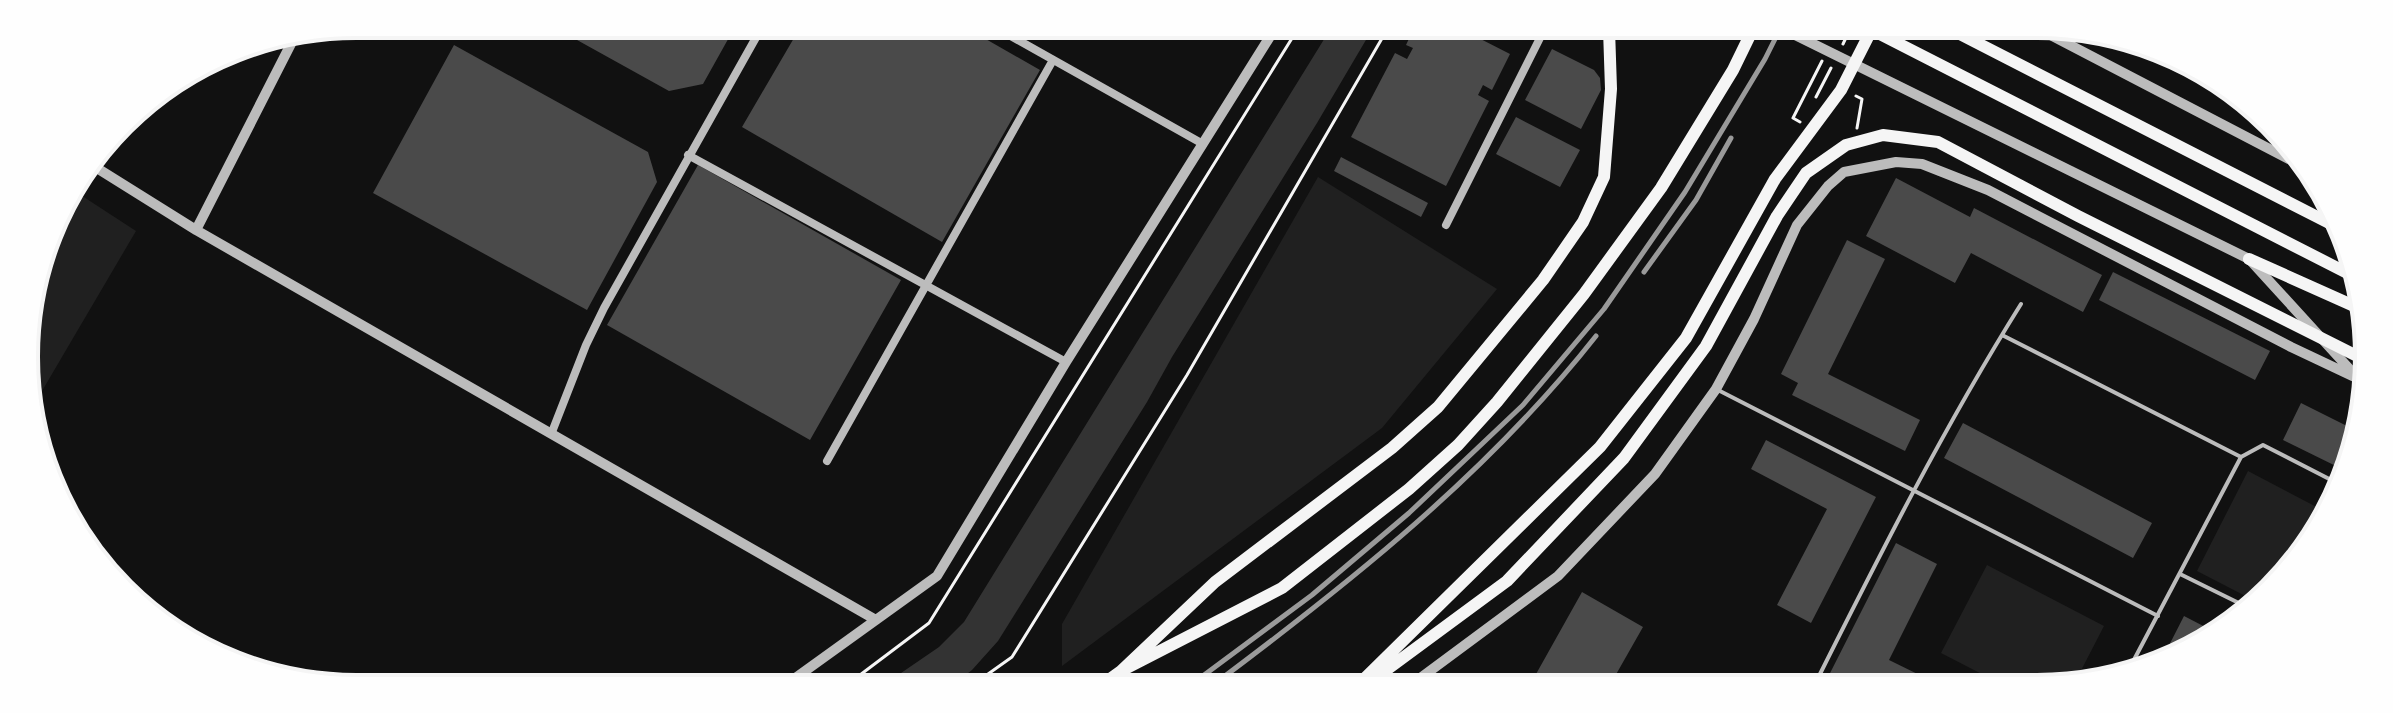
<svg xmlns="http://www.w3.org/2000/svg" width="2393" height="713" font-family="Inter,sans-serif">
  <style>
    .green { fill: #202020 }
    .water { fill: #333 }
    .building { fill: #4a4a4a }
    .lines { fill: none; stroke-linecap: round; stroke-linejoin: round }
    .path { stroke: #f5f5f5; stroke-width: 3 }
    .service { stroke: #bcbcbc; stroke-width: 4 }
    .minor { stroke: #bcbcbc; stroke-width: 8 }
    .tertiary { stroke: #bcbcbc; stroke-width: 10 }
    .trunk { stroke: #f5f5f5; stroke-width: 12 }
    .rail { stroke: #9a9a9a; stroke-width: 5 }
    .rim { fill: none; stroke: #f5f5f5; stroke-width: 4 }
  </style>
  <rect width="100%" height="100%" fill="#111"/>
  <path class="green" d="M1318,177L1497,289L1382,428L1062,666V624Z
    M73,190L136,231L32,408L25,334L58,210Z
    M2248,471L2328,513L2325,522L2259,603L2197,571Z
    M1987,565L2104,626L2073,686H2005L1941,653Z"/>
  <path class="water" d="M1331,28H1373L1317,123L1172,357L1147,402L998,641L972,670L954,684H885L939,647L964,622Z"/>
  <path class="building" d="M550,25H736L703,84L669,91Z
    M801,26H963L1040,70L942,242L742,127Z
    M1414,28H1459L1510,54L1492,90L1483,85L1478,95L1489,101L1446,186L1351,137L1395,53L1407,59L1413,48L1406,45Z
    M454,45L648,152L657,182L587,310L373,193Z
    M1552,49L1594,70L1600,78L1601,90L1581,129L1525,100Z
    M1516,117L1580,150L1560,187L1496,154Z
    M1341,157L1428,203L1421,217L1334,171Z
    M698,165L901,280L810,440L607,325Z
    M1896,178L1970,217L1974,208L2102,275L2083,312L1971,253L1955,283L1866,236Z
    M1847,240L1885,259L1828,374L1920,420L1905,451L1792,395L1798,383L1781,374Z
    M2113,272L2270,351L2255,380L2099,300Z
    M2301,403L2359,432L2344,470L2283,440Z
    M1963,423L2152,523L2133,558L1944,458Z
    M1766,440L1876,497L1811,623L1777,605L1827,509L1751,469Z
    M1896,543L1937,564L1889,660L1942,686H1832L1825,683Z
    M1582,592L1643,627L1610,685H1535L1531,683Z
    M2184,616L2213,631L2212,634L2159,665Z"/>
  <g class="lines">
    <path class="path" d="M1843,44L1850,29
      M1856,96L1862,99L1857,128
      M1816,97L1831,68
      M1800,122L1793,118L1822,61
      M848,684L929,623L1299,27
      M974,684L1012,657L1187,375L1388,28"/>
    <path class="service" d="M2002,335L2241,457L2127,673
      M1718,390L2158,616
      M2241,457L2263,445L2339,484
      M2180,574L2251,609
      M1814,686C1879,556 1944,427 2021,304"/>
    <path class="minor" d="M993,26L1203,144
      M1530,28L1542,34
      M688,155L1066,362
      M1446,225L1545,28
      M552,432L586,345L604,308L763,25
      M827,461L1053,60"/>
    <path class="tertiary" d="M1783,29L2249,259L2355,375
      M2041,30L2312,171
      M92,165L196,230L876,620
      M196,230L295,36
      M787,684L937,576L1066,362L1276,27
      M1411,685L1558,576L1655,474L1716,389L1754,319L1797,225L1828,186L1844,172L1896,162L1922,164L1988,190L2291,347L2363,381"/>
    <path class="trunk" d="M1870,29L2357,278
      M1952,30L2335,226
      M2249,259L2363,310
      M1121,671L1282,588L1409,489L1458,445L1497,402L1584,294L1661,188L1733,70L1753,29
      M1103,684L1121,671L1215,582L1392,448L1438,407L1543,280L1583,222L1604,177L1611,89L1609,29
      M1358,685L1600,447L1686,338L1775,179L1841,90L1872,29
      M1366,685L1507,581L1624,458L1706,346L1777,216L1806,173L1846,145L1883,135L1938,142L2078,216L2363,359"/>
    <path class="rail" d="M1644,272L1696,200L1731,138
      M1192,684L1312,595L1409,513L1523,405L1604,309L1685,192L1765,59L1780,29
      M1213,685C1352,581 1488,473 1596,336"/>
  </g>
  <path d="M0 0H2393V713H0ZM356 38H2037A318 318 0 0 1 2355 356V357A318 318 0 0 1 2037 675H356A318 318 0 0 1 38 357V356A318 318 0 0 1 356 38Z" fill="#fefefe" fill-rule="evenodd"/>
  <path class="rim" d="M356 38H2037A318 318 0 0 1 2355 356V357A318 318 0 0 1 2037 675H356A318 318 0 0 1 38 357V356A318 318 0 0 1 356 38Z"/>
</svg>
